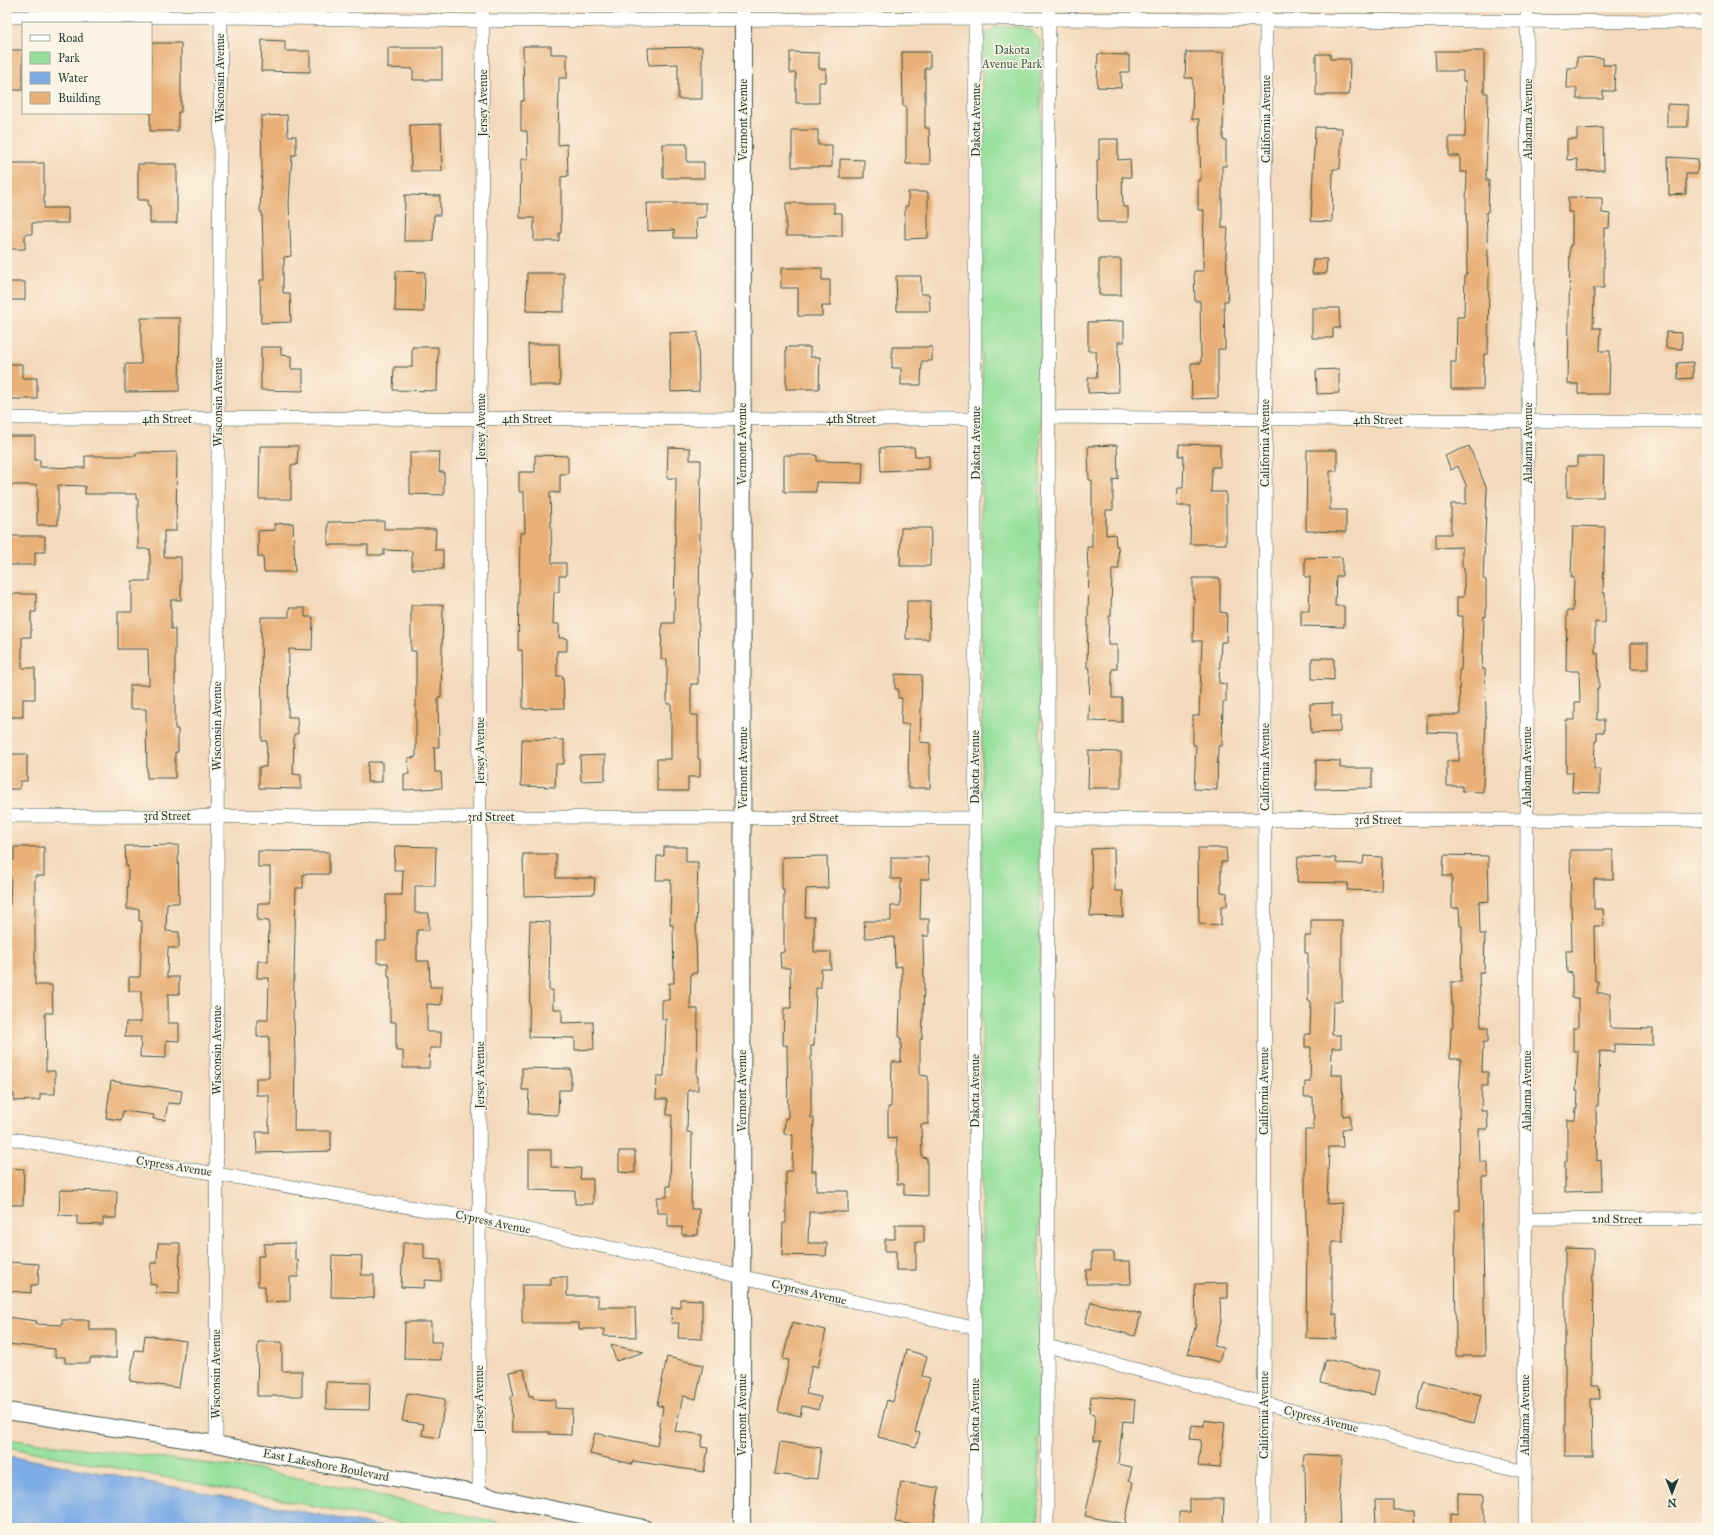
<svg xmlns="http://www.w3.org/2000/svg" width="1714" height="1535" font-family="'IM FELL Great Primer',serif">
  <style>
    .green { fill: #95e09c; stroke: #5a8e68 }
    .water { fill: #7babe5; stroke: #4d748c }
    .building { fill: #e9b178 }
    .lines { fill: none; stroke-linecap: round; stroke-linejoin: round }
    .minor-casing { stroke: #3f5548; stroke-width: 14 }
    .tertiary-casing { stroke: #3f5548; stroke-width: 18 }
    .minor { stroke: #fff; stroke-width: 13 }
    .tertiary { stroke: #fff; stroke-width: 16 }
    .labels { text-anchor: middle; stroke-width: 3; stroke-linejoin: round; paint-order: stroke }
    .park-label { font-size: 12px; fill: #375e49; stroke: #fcf5e5 }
    .street-label { font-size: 12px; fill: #1f3d34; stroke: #fcf5e5 }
  </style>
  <rect width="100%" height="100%" fill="#fcf5e5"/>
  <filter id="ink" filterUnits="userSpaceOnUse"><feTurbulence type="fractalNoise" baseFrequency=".025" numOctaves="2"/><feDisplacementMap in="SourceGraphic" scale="8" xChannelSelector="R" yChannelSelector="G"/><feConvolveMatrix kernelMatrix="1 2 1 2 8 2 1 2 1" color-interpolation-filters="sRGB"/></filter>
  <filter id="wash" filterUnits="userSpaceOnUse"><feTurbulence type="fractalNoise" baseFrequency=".012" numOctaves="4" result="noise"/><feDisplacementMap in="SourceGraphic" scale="16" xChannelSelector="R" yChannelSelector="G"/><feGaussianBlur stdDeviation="0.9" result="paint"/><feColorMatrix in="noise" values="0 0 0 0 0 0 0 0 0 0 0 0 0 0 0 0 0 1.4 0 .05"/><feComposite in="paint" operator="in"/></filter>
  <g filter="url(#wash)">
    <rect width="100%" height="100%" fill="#f4dabc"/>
    <path class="green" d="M997,26C1015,27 1032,24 1041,42L1039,1528H982V41L987,32Z
      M7,1439L261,1470L525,1528H429L7,1447Z"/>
    <path class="water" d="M7,1456L38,1461L388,1528H7Z"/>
    <g id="blocks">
      <path class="building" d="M262,40L285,41V51H310V72L261,71Z
        M151,43H181V112H178V131H150Z
        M523,46H551V54H567V78H559L558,145L567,144L568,176L561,177V233H559V241H534V218H520L521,159H528L527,131H521V101H524Z
        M702,47V99H678V64L649,65L648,48Z
        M388,48H442V80H413V69L388,68Z
        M7,50H23V90H7Z
        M1435,51H1484V93H1488L1486,180H1489L1488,212H1486L1489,275L1488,354H1484L1483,389H1451V362H1456L1457,317H1464L1465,274H1467L1466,205L1467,172H1460V156H1449V137H1465L1466,81H1463V71H1436Z
        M790,52L819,53V69H826V82H819V103H796V73H790Z
        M902,52H930V68H925V128H929L930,164H906V106H903Z
        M1186,52H1224L1223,140H1226V166H1222V228H1228L1226,255L1228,301H1224L1225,349H1218V398L1192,399L1191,363H1201L1200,301H1195L1194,271H1203L1204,210H1198V180H1201L1199,119H1192L1193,78H1185Z
        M1098,54L1129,55V72H1121V88L1097,87Z
        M1316,54H1330V59H1350L1349,95H1316Z
        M1577,57L1603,58V65H1615L1614,91H1603V99H1577V88H1567L1568,68H1577Z
        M1667,104L1688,105V127H1667Z
        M287,115L288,136H296V155H292L289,202L291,256L284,257V266H283V293H290L291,322L261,323L260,280H264L262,212H260L262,171L261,116Z
        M441,124L442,171H411L410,125Z
        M1315,127L1342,128L1340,169H1333L1332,222L1311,221Z
        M1603,128L1604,170L1578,171L1577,159L1567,160V139H1577V129Z
        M792,130H818V145H832V167H792Z
        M1099,139H1118V160L1130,159L1131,177H1122L1123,207H1128V222H1098L1097,160H1099Z
        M663,144H687V162H704V178H663Z
        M1668,157L1698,159L1697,174H1686V194L1669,195Z
        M840,159L864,160V178H840Z
        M7,163H44V208H68V223H32V234H25V249H7Z
        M138,164H177V223H150V206H148V200H138Z
        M908,192H928V238L905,239V206H908Z
        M405,195L440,196V215H434L433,241H404Z
        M1568,197L1602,198V213L1610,214L1609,228H1604V288H1594L1593,328H1601L1600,351H1610L1609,394H1578V384H1568L1570,245H1572V212H1568Z
        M647,203H706V217L696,218L697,238H674V230L648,231Z
        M786,203H834V213H842V236H786Z
        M1099,259H1121V295H1099Z
        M1313,259H1327L1326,274H1312Z
        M781,268H822V280H830V306H822V316H798V288H781Z
        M396,271L425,272L424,312L395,311Z
        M527,273H564V312L526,311Z
        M896,276H921V294H929L930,311H897Z
        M7,282H25V300H7Z
        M1312,308H1339L1340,328H1333V338H1312Z
        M141,318H180L179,391L125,392V364H141Z
        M1124,321V342H1118L1119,392L1088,393V378H1097L1096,351H1088V322Z
        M698,332L699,391L671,392L670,333Z
        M1666,332L1682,333V349L1666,348Z
        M528,344H559L560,385H529Z
        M261,347H281V355L291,356V369H303V391L261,390Z
        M412,347H438L437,391L393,390L394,367H412Z
        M786,347H810V357H820L819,389H786Z
        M892,347H932V361H922L921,385H901V368H892Z
        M1693,362V378L1678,379L1677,363Z
        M7,364H22V378H37V399H7Z
        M1339,369V393L1317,394L1316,370Z
        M7,436H35V460H40V467L85,468V456H136V453L177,452L176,531H164V557H181V600H171V629H175V729H178V752H175V778H147L146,709H130V685H149L148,649H118V612H132V581H150V549H138V499H136V494H85V486L58,485V525H37V485H7Z
        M1179,444L1220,445V467H1212L1211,492H1226V544H1190L1191,506H1177L1178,488H1183L1184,456H1179Z
        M1117,445L1118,479L1113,480V510H1106V535L1115,534L1116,546H1118L1119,569H1112L1111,616H1109L1108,645H1117V669H1112V698H1122V722L1089,721L1090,668H1087L1089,569H1088L1087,547H1092V480H1089L1088,446Z
        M260,446H298L297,465H291V499H259Z
        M1469,446L1487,489L1483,579L1486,580V617L1484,616L1482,669H1485L1486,716L1485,744H1484L1483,792L1462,791V786H1447V761H1459V733L1427,732V715H1460L1459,670H1461L1463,616H1457V597H1464V567H1462V547L1436,548V534H1451V504H1466V485L1458,466L1451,470L1445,456Z
        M668,447L690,448V460H701L698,684H691V715H698V759H700V777H688V791H657V759H671V704H667V659H661L662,623H674L676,478H667Z
        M914,447L915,456H929V469L881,471L880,448Z
        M1307,450H1337V471H1330V510H1346V532L1306,531Z
        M410,452H440L439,472H444V495L410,494Z
        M535,455L568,456V474H560V493L550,492L552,563H566V576H559V592H554L553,624H559V638H567V651H557V676H563L564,708L523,709L522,650H518L520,533H525L524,492H519V472H535Z
        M784,455H817V461L863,462L862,483L816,482V492H784Z
        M1577,457H1604L1603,497H1567V466H1577Z
        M384,521V529H436L435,550H443V569H412V551L384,550V555H368V545H328V522Z
        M293,523L295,572H264L263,557H258V531L275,530L274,524Z
        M1573,526L1605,527L1603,593H1605V623L1595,622V653H1598L1599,688H1597V720H1604V732H1597V741H1595L1594,769H1600V793L1572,792L1573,772H1566V720H1575V702H1580L1579,671H1566L1567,611H1573L1574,577H1571Z
        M901,528H931L930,566H900Z
        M7,536H45V552H35V565H7Z
        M1342,557V576H1336L1335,606H1344V627L1301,626V610L1309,611L1310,577H1305V558Z
        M1193,578H1220V612L1227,613L1226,642H1221L1219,683L1226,684V702H1223L1222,746H1218L1217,790L1194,789L1196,745H1193V716H1199L1202,641H1193L1194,598H1193Z
        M7,594H36V612H31V637H22V668H35V699H23V717H7Z
        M907,601H930L929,639H906Z
        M411,605H443L441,697H438L439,747H434L435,772H441L442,788L404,790V774H409L408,758L416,757V651H411Z
        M289,608H305V617H313L312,650L289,649L288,717H297L298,734H294L293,774L301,775V789L259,788V767H266L267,741H262L261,617H289Z
        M1631,643H1648V669H1631Z
        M1312,658H1334V680L1312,679Z
        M895,674L922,675L920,742L930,743V788H908L909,724H901L902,698H898V689H895Z
        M1332,703V716H1340V732L1311,733L1310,704Z
        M522,739L564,740V764H556L555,787L521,786Z
        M1089,751L1121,752V788H1088Z
        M7,754H27V781H20V789H7Z
        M605,755V780L581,781L580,756Z
        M1316,760L1340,761V768H1372V788L1316,789Z
        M368,762H382V782H367Z
        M178,845L179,903H167L166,931L179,932V948H168L167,977H179V994H168V1023H179V1041L166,1040V1058L140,1057L141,1037H125L126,1022H141V991H129V977H140L142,921H139V909H127L128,866H126L125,846Z
        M395,846L436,847L435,886H415V913H429V930H417V961H429L430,987H442L441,1005L427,1004V1032H441V1048H430L429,1068H403V1051H396V1022H390V977H388V963H377V941H386V895H402L403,870H394Z
        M14,847H44V876H35V985H52L53,1013H45L46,1071H55V1094H40V1100L14,1101V1094H7V985H10V947H7V905H10L11,877H7V860H14Z
        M664,847H686V862H698L696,935L697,973H691L690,1009H698L697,1077H698V1090H688L687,1132L692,1133L691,1209H699L698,1235H682V1227H668V1213H657V1197H667V1186H670L672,1115H667V1099H656L657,1076H664L666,1019H662V1000H669V983H674L673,925H670L671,880H656L657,856H664Z
        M1114,848L1115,891H1123V917L1090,916L1091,890H1092L1091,849Z
        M1198,848H1226L1227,862H1221V892L1227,893V906H1221V925L1199,924Z
        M1570,850H1613V879H1594V909H1603L1604,926H1594L1595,981H1598L1597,993H1610V1028L1653,1029V1045L1615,1044V1052L1600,1051L1598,1106H1596L1597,1161L1601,1160L1602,1191L1565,1192V1161H1567V1120H1575L1576,1109H1577L1578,1091H1576L1578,1051H1573V1028H1578V998H1572V972L1567,973L1566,951H1572Z
        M258,851L329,852V874H303V888H296L293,1020H294L295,1058L294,1131H331V1151L257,1153L256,1132H269V1095H256V1078H269V1036L257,1037V1020H268L269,978H257L258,961H268L269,921L257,920L258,903H270V867H258Z
        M523,854H556V878H595L594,894L524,896Z
        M1444,855L1488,856L1489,901L1479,902L1480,934H1485L1484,972H1479L1481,1027H1488V1042H1483L1482,1072H1488V1086H1482L1481,1111H1487L1488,1129H1479L1480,1162H1488V1177H1482L1485,1356H1456L1455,1210H1460L1459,1098L1461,1059H1450L1451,1027H1453L1451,982H1461L1462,926H1460L1459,908H1452V876H1443Z
        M827,856L828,888L806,889L805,917H814V952H831V969H821V988H816L814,1046H811V1118H814L812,1171H816V1191H848V1212H809L808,1243H827L826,1256L782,1255L783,1223H786V1171H792L793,1135L784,1134L785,1118H788L787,1045H783L784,1008H791L790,968H781L780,953L784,952V889H782V857Z
        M1364,856L1382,857L1381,891L1347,890L1348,883L1297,882L1298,857L1336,858V863L1363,864Z
        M891,857H928L929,879H921L920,919H929V936H923L924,986L922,1039H920V1075L928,1076V1124H921L922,1157L927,1158V1196L904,1195V1184H897V1138L888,1139V1107H891L892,1062H901V1038H899L900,1000H902V966L895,967L894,937L865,938L864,921H891V906H900L901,879H891Z
        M1311,920H1342V1001H1333L1332,1035H1341V1048H1332L1331,1075H1342L1343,1116L1350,1115V1129H1342L1343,1147H1329L1327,1204L1342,1203L1343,1242H1332V1300H1333V1314H1337L1336,1339L1306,1338L1307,1243L1305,1192V1130H1314L1313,1097H1304L1305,1082H1310L1311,1047H1305V1034H1310L1311,1001H1308V953H1305V936H1311Z
        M530,921L550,922L549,990H553V1009H562V1023L593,1022L594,1049L575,1050V1038L529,1037L530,975H528Z
        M522,1068L571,1069V1090H559L558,1115L528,1114L529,1090H522Z
        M111,1081L182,1091L180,1104L168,1103L165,1120L153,1119L154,1115L123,1111L121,1120L106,1118Z
        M529,1150H551V1167L581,1168L580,1179H593V1204H575V1191L529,1190Z
        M619,1151H635V1173L619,1172Z
        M7,1168L24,1169L23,1205H7Z
        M60,1190L117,1191L116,1218H103V1225L77,1224V1216L59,1215Z
        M895,1225H924V1242H916V1270H896V1251H885V1239H895Z
        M158,1243H180L179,1294L156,1293V1285L150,1284L151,1263H157Z
        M295,1243V1260H298V1277H290V1301L265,1302V1286H258V1256H264V1244Z
        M403,1243H424V1259L441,1260V1281L425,1280L424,1288L401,1287Z
        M1565,1248L1593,1249L1592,1386H1599L1600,1399H1591L1592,1456H1565Z
        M1092,1252H1114V1261H1130L1131,1284H1086V1270H1092Z
        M332,1255L362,1256L361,1275H374V1298L331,1297Z
        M8,1262L39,1264L38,1285H31V1293L9,1291L10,1284H7Z
        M551,1277H567V1296H598V1307H635L636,1337L604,1336V1329H579V1323H522V1285H551Z
        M1228,1283V1298H1220L1221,1322L1214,1346L1223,1348L1219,1362L1188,1354L1196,1324L1195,1284Z
        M680,1299L702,1300V1339L678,1338L679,1323H671L672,1307L680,1308Z
        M1091,1302L1141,1314L1135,1336L1085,1323Z
        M7,1317L37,1321L36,1324L62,1325V1320H89V1330H116V1358H90V1363H65V1357H55V1349L7,1344Z
        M405,1322H431V1342H441V1360L404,1359Z
        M792,1322L826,1330L818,1367L812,1365L806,1394L821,1397L818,1410L802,1406L800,1416L778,1411L789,1360L783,1359Z
        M145,1335L186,1341L179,1388L130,1381L135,1350L143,1351Z
        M258,1342H282V1371H302V1396H257Z
        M611,1345L644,1352L616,1361Z
        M906,1350L927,1356L922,1376L930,1378L915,1432L920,1433L916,1447L878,1437L887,1400L893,1402Z
        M667,1357L703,1365L696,1399L683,1396L675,1431L703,1435L701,1447L708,1448L704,1472L633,1461L632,1464L590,1454L595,1433L657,1446L663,1407L657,1405Z
        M1326,1359L1379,1371L1374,1395L1320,1383Z
        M524,1369L529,1396H533V1399L555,1400V1408L572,1409L571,1435L549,1434L550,1432H512L511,1396H514L509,1372Z
        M1424,1381L1481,1395L1474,1423L1417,1409Z
        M326,1382L370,1383L369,1410L326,1409Z
        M407,1393L445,1399L439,1438L422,1435L424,1424L402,1421Z
        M1091,1396L1135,1400L1133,1422L1123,1421L1118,1464L1132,1467L1129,1481L1133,1482L1125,1524L1085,1516L1101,1441H1093L1095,1414L1089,1413Z
        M1204,1420L1225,1423L1220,1468L1198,1466L1201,1440L1190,1439L1192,1425L1204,1426Z
        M780,1442L821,1448L817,1479L775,1474Z
        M1304,1454L1342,1456L1339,1506L1340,1528H1306L1305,1466H1303Z
        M901,1482L939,1488L933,1528H908L909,1524L895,1522Z
        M1458,1493L1484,1494V1526H1479V1528H1450V1513L1458,1514Z
        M1190,1499H1224L1223,1528H1179V1512H1190Z
        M1375,1500H1393V1510H1414L1415,1528H1376Z"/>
    </g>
  </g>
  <g filter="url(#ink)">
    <use href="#blocks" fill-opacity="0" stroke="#3f5548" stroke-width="1"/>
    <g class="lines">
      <defs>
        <path id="minor" d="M7,17H221L483,21L975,18L1049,19L1707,22
          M1048,417L1528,421H1707
          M7,418L976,419
          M7,816L975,818
          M1048,819L1707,820
          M7,1138L479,1219L975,1328
          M1526,1218L1707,1219
          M1047,1346L1525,1472
          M216,1444L218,419L221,7
          M479,1494L480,419L483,7
          M975,1528V7
          M1047,1528L1049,7
          M1264,1528L1266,7
          M1525,1528L1528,421L1527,7"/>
        <path id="tertiary" d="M7,1411L216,1444L479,1494L644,1528
          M742,1528L743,7"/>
      </defs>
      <use href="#minor" class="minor-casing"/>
      <use href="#tertiary" class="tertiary-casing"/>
      <use href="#minor" class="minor"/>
      <use href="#tertiary" class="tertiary"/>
    </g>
  </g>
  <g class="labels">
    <g class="park-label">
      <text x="1012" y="54">Dakota<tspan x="1012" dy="14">Avenue Park</tspan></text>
    </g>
    <g class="street-label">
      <text transform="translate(220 78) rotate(-90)" y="4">Wisconsin Avenue</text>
      <text transform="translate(483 103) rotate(-90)" y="4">Jersey Avenue</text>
      <text transform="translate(1266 119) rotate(-90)" y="4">California Avenue</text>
      <text transform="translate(1528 119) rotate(-90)" y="4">Alabama Avenue</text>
      <text transform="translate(743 120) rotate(-90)" y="4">Vermont Avenue</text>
      <text transform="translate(976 120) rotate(-90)" y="4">Dakota Avenue</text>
      <text transform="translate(218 402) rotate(-90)" y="4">Wisconsin Avenue</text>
      <text x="167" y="423">4th Street</text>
      <text x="527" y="423">4th Street</text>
      <text x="851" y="423">4th Street</text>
      <text x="1378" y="424">4th Street</text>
      <text transform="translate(481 427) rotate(-90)" y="4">Jersey Avenue</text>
      <text transform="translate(976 443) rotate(-90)" y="4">Dakota Avenue</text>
      <text transform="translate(1265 443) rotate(-90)" y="4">California Avenue</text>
      <text transform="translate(1528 443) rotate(-90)" y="4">Alabama Avenue</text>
      <text transform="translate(742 444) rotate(-90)" y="4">Vermont Avenue</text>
      <text transform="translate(217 726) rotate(-90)" y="4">Wisconsin Avenue</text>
      <text transform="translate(480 751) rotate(-90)" y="4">Jersey Avenue</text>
      <text transform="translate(975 767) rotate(-90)" y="4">Dakota Avenue</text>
      <text transform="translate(1265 767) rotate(-90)" y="4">California Avenue</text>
      <text transform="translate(1527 767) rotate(-90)" y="4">Alabama Avenue</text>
      <text transform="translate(743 768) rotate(-90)" y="4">Vermont Avenue</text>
      <text x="167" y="820">3rd Street</text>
      <text x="491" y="821">3rd Street</text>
      <text x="815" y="822">3rd Street</text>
      <text x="1378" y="824">3rd Street</text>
      <text transform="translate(217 1050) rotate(-90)" y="4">Wisconsin Avenue</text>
      <text transform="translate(480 1075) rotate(-90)" y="4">Jersey Avenue</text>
      <text transform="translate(742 1091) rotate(-90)" y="4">Vermont Avenue</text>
      <text transform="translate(975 1091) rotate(-90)" y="4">Dakota Avenue</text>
      <text transform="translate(1264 1091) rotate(-90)" y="4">California Avenue</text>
      <text transform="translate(1527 1091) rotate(-90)" y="4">Alabama Avenue</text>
      <text transform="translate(174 1166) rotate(9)" y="4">Cypress Avenue</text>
      <text transform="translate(1617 1219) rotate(1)" y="4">2nd Street</text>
      <text transform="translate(493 1222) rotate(12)" y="4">Cypress Avenue</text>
      <text transform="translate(809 1292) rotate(13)" y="4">Cypress Avenue</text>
      <text transform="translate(216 1374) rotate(-90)" y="4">Wisconsin Avenue</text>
      <text transform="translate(479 1399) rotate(-90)" y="4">Jersey Avenue</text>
      <text transform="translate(742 1415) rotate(-90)" y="4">Vermont Avenue</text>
      <text transform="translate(975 1415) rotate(-90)" y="4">Dakota Avenue</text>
      <text transform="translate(1264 1415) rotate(-90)" y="4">California Avenue</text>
      <text transform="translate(1525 1415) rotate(-90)" y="4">Alabama Avenue</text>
      <text transform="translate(1321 1419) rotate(14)" y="4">Cypress Avenue</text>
      <text transform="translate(326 1465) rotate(11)" y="4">East Lakeshore Boulevard</text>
    </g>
  </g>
  <rect width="1714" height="1535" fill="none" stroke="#fcf5e5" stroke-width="24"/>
  <rect x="22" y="22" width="130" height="92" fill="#fcf5e5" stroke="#a4ab9e"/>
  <rect x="30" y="35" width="20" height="6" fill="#ffffff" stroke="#a4ab9e"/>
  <text x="58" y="42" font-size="12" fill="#1f3d34">Road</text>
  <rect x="30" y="52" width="20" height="12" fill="#95e09c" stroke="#a4ab9e"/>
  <text x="58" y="62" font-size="12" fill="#1f3d34">Park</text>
  <rect x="30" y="72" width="20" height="12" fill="#7babe5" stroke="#a4ab9e"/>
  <text x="58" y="82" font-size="12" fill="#1f3d34">Water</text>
  <rect x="30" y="92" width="20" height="12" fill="#e9b178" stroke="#a4ab9e"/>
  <text x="58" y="102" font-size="12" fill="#1f3d34">Building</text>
  <g transform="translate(1672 1493) rotate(180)" stroke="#fcf5e5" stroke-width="3" paint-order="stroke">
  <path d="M0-3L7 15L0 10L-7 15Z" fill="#1f3d34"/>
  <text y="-6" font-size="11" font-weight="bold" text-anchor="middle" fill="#1f3d34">N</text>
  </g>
</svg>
